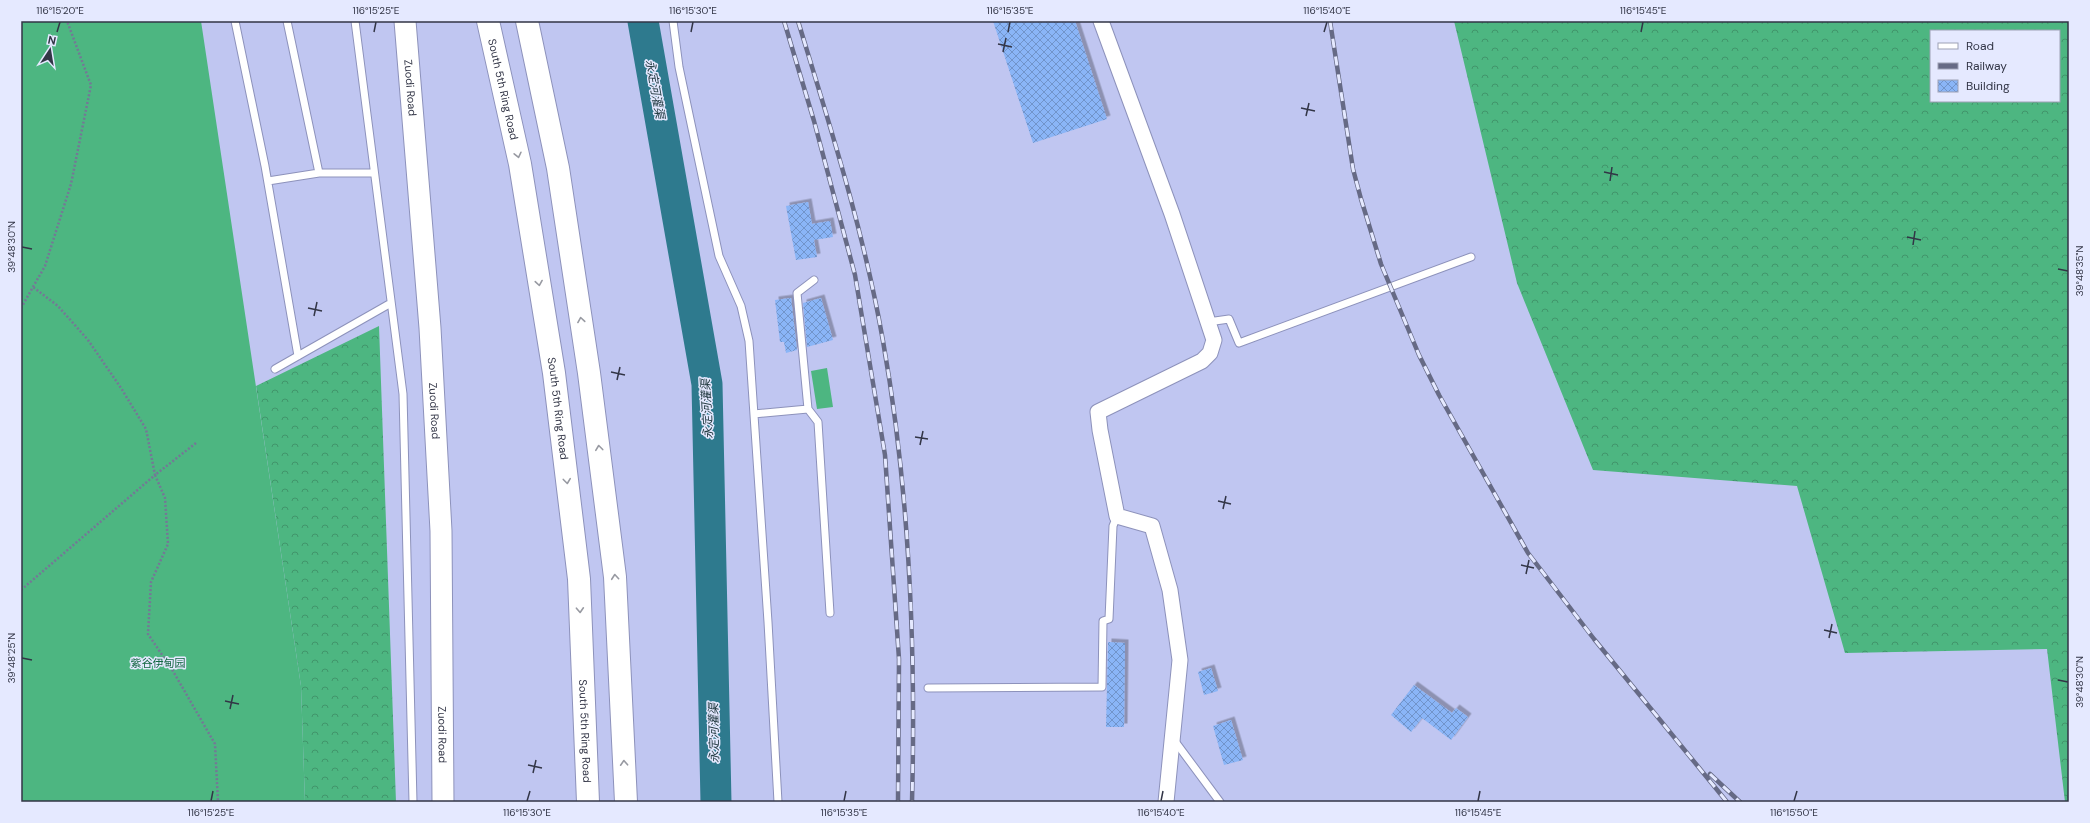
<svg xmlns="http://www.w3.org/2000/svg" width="2090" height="823" font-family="'DM Sans','Noto Sans SC',sans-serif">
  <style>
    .forest { fill: url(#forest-crowns); fill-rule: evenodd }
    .garden { fill: #4db681 }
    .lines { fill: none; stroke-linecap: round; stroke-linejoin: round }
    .river { stroke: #2e7a8e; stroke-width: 31 }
    .building { fill: url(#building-cross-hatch); filter: url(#shadow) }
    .lane-casing { stroke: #8d92bb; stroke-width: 9 }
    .street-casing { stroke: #8d92bb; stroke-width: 17 }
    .secondary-casing { stroke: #8d92bb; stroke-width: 23 }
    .highway-casing { stroke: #8d92bb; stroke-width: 24 }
    .path { stroke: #747896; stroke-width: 2.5; stroke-dasharray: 2 2; stroke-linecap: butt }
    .lane { stroke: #fff; stroke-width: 7 }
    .street { stroke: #fff; stroke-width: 15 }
    .secondary { stroke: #fff; stroke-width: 21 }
    .highway { stroke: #fff; stroke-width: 22 }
    .rail-casing { stroke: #666a85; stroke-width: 4.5 }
    .rail { stroke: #e5e9ff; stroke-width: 3; stroke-dasharray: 9; stroke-linecap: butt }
    .oneway { stroke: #989aa2 }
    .ticks { fill: none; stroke: #323546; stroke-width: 1.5 }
    .labels { text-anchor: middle; stroke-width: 3; stroke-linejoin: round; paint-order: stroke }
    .street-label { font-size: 11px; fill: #323546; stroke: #e5e9ff }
    .park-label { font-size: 11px; fill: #136742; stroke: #e5e9ff }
    .water-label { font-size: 12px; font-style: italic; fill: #233b42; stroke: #e5e9ff }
    .neatline { fill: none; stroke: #323546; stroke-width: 1.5 }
    .ticks-label { font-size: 10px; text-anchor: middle; fill: #323546 }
  </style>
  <defs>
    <pattern id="forest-crowns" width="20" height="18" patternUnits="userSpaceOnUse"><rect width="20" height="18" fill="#4db681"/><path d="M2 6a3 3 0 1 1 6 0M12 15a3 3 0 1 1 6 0" fill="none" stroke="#41956b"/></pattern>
    <pattern id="building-cross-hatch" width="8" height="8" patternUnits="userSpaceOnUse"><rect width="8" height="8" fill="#8ab5f7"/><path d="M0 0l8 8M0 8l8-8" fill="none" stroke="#7194ca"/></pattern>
    <filter id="shadow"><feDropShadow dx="3.5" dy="-3.5" stdDeviation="0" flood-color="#0004"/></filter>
  </defs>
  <rect width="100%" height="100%" fill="#c0c6f1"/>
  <path class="forest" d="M1454,21H2069V802H2065L2047,649L1845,653L1797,486L1593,470L1517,283ZM1931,31H2059V101H1931Z
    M379,326L396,802H305L301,686L256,386Z"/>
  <path class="garden" d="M21,21H201L301,686L305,802H21Z
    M827,368L833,407L817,409L811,371Z"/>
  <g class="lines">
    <path class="river" d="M643,21L707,384L716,802"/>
  </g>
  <path class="building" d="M993,21H1075L1107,119L1033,143Z
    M808,202L812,224L830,221L833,237L814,240L817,257L796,260L786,206Z
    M791,298L797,350L786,353L784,342H780L775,300Z
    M821,298L833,340L807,347L803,303Z
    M1108,642L1125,643L1124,727H1106Z
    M1211,668L1218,691L1204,695L1198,672Z
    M1414,685L1452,713L1456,708L1468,717L1451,740L1422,718L1411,732L1391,715Z
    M1231,720L1243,760L1224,765L1213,726Z"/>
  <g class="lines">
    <defs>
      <path id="lane" d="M235,21L265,166L298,356
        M287,21L319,173H374
        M355,21L403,394L413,802
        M673,21L679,67L719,256L741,306L749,341L768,622L778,802
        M268,181L319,173
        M814,280L797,293L808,409L818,422L830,613
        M1208,322L1229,319L1239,343L1471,257
        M275,369L391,303
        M754,414L808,409
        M928,688L1102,687L1103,621L1109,619L1113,526L1117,516
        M1174,740L1220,802"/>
      <path id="street" d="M1101,21L1172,214L1214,340L1210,353L1202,361L1098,412L1100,430L1117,516L1152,526L1170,590L1180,660L1166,802"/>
      <g id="secondary">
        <path id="s1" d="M405,21L430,328L441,531L443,802"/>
      </g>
      <g id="highway">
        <path id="s2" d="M488,21L520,164L554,373L579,579L588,802"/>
        <path d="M527,21L558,168L589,373L615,577L626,802"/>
      </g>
    </defs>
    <use href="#lane" class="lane-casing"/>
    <use href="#street" class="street-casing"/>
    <use href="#secondary" class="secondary-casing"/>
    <use href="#highway" class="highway-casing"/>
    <path class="path" d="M21,308L45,266L71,184L91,85L67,21
      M196,443L155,475L165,498L168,544L151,582L148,634L173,671L215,744L218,802
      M21,590L155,475L146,429L121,388L88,340L58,306L33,287"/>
    <use href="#lane" class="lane"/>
    <use href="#street" class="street"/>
    <use href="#secondary" class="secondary"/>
    <use href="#highway" class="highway"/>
    <defs>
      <path id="rail" d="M784,21L814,121L855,275L885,455L899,659L898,802
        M798,21C830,126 864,232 883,341C910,493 916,648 912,802
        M1330,21L1353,169L1361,199L1381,264L1419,355L1439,395L1528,553L1594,639L1727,802
        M1710,774L1740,802"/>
    </defs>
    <use href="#rail" class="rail-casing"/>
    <use href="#rail" class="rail"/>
  </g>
  <defs><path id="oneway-chevron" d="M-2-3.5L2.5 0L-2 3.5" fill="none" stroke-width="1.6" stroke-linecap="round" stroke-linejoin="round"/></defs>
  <g class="oneway">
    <use href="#oneway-chevron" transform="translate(518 155) rotate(77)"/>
    <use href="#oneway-chevron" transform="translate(539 283) rotate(81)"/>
    <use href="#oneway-chevron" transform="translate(581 320) rotate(-99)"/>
    <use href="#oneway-chevron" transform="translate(599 448) rotate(-97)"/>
    <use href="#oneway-chevron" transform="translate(567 481) rotate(83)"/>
    <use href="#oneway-chevron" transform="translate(615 577) rotate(-95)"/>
    <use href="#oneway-chevron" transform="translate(580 610) rotate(87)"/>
    <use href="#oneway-chevron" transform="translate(624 763) rotate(-93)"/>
  </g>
  <path class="ticks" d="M57,32L60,22M374,32L376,22M691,32L693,22M1008,32L1010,22M1324,32L1327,22M1641,32L1643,22M998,44L1012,47M1003,52L1006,38M1301,108L1315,111M1306,116L1309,103M1604,172L1618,175M1610,181L1612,167M1907,237L1921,240M1913,245L1915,231M22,247L32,249M2058,269L2068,271M308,308L322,311M314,316L317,302M611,372L625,375M617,380L620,367M915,437L928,439M920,445L923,431M1218,501L1231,504M1223,509L1226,496M1521,565L1534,568M1526,574L1529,560M1824,630L1837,633M1829,638L1832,624M22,658L32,660M2058,680L2068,682M225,701L239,704M230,709L233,695M528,765L542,768M533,773L536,760M211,801L213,791M527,801L530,791M844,801L846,791M1161,801L1163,791M1478,801L1480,791M1794,801L1797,791"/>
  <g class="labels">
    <g class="street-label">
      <text dy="4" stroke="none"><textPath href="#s1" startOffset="67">Zuodi Road</textPath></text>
      <text dy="4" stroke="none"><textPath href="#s2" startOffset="70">South 5th Ring Road</textPath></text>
      <text dy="4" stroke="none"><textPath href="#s2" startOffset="394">South 5th Ring Road</textPath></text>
      <text dy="4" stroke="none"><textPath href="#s1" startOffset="391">Zuodi Road</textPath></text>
      <text dy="4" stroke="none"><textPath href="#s2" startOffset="718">South 5th Ring Road</textPath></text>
      <text dy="4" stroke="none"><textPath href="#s1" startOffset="715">Zuodi Road</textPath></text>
    </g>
    <g class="park-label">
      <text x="158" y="667">紫谷伊甸园</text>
    </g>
    <g class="water-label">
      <text transform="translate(655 89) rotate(80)" y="4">永定河灌渠</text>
      <text transform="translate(707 409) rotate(-93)" y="4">永定河灌渠</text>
      <text transform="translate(714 733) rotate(-91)" y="4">永定河灌渠</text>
    </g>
  </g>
  <rect width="2090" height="823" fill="none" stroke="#e5e9ff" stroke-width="44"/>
  <rect x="1930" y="30" width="130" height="72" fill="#e5e9ff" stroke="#9da1b5"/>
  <rect x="1938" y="43" width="20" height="6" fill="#ffffff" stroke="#9da1b5"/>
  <text x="1966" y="50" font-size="12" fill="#323546">Road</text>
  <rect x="1938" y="63" width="20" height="6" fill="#666a85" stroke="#9da1b5"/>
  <text x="1966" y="70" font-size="12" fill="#323546">Railway</text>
  <rect x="1938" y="80" width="20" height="12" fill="url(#building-cross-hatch)" stroke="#9da1b5"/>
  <text x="1966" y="90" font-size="12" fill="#323546">Building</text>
  <g transform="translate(50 50) rotate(12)" stroke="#e5e9ff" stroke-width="3" paint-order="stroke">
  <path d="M0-3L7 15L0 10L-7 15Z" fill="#323546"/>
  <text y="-6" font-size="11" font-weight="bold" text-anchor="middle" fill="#323546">N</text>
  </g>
  <rect x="22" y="22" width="2046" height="779" class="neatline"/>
  <g class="ticks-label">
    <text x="60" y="14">116°15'20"E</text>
    <text x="376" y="14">116°15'25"E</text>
    <text x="693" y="14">116°15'30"E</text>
    <text x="1010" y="14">116°15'35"E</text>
    <text x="1327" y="14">116°15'40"E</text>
    <text x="1643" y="14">116°15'45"E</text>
    <text transform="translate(11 247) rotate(-90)" y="4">39°48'30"N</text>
    <text transform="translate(2079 271) rotate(-90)" y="4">39°48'35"N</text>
    <text transform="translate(11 658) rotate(-90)" y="4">39°48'25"N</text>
    <text transform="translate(2079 682) rotate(-90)" y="4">39°48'30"N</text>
    <text x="211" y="816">116°15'25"E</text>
    <text x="527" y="816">116°15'30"E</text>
    <text x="844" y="816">116°15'35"E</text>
    <text x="1161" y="816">116°15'40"E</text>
    <text x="1478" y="816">116°15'45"E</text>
    <text x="1794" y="816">116°15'50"E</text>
  </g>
</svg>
